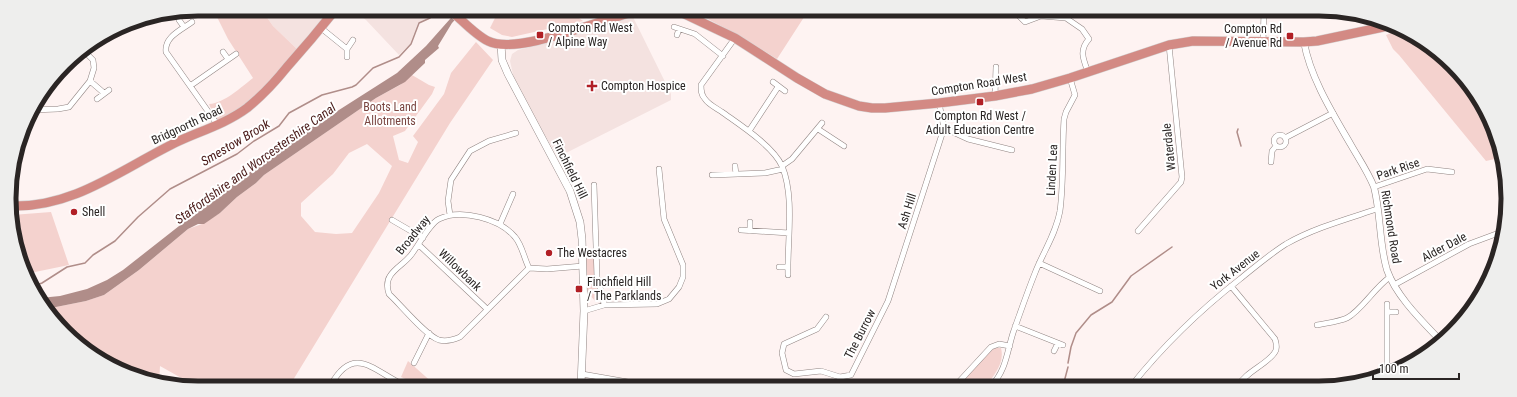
<svg xmlns="http://www.w3.org/2000/svg" width="1517" height="397" font-family="'Roboto Condensed',sans-serif">
  <style>
    .built { fill: #f4e2e0 }
    .green { fill: #f4d2ce; fill-rule: evenodd }
    .water { fill: #b08d89 }
    .lines { fill: none; stroke-linecap: round; stroke-linejoin: round }
    .stream { stroke: #b08d89; stroke-width: 1.5 }
    .minor-casing { stroke: #908482; stroke-width: 6 }
    .tertiary-casing { stroke: #908482; stroke-width: 7 }
    .secondary-casing { stroke: #908482; stroke-width: 8 }
    .trunk-casing { stroke: #d4d3d3; stroke-width: 10 }
    .minor { stroke: #fff; stroke-width: 5 }
    .tertiary { stroke: #fff; stroke-width: 6 }
    .secondary { stroke: #fff; stroke-width: 7 }
    .trunk { stroke: #d38a84; stroke-width: 9 }
    .poi-dot { fill: #b11f25; stroke: #fff; stroke-width: 1.5 }
    .labels { text-anchor: middle; stroke-width: 4; stroke-linejoin: round; paint-order: stroke }
    .poi-label { font-size: 12px; fill: #2a2524; stroke: #fff; text-anchor: start }
    .street-label { font-size: 12px; fill: #2a2524; stroke: #fff }
    .park-label { font-size: 12px; fill: #794540; stroke: #fff }
    .water-label { font-size: 13px; font-style: italic; fill: #481917; stroke: #fff }
    .rim { fill: none; stroke: #2a2524; stroke-width: 5 }
  </style>
  <rect width="100%" height="100%" fill="#fef3f2"/>
  <path class="built" d="M261,9H330L299,51L273,26Z
    M352,9L424,10L422,12L429,17L418,23L410,44L399,55L366,20Z
    M632,15L671,94V100L558,157L530,111L514,79L510,61L512,54L518,50L571,37Z"/>
  <path class="green" d="M213,9H261L273,26L299,51L252,102L217,123L209,104C225,103 241,87 253,78L228,39Z
    M499,10H559L568,14L575,15L583,21L512,37L502,35L490,28Z
    M704,11H808L777,59L740,36L702,16Z
    M1398,30L1424,41L1476,93L1504,164L1499,158L1486,161L1399,55L1393,49L1386,35Z
    M476,42L493,60L450,123L290,385L192,384L160,366L159,383L93,356L48,314L46,309L86,301L104,295L139,270L188,229L202,224L220,213L237,197L256,183L264,175L376,98L400,85L412,75L429,85L435,87L432,94L405,131L393,136L399,160L408,163L418,142L413,136L444,94L451,73ZM367,144L392,166L379,193L352,233L336,234L315,232L301,216V203L333,174L349,153Z
    M51,212L69,265L35,272H28L16,248L12,215Z
    M594,251L596,286L600,299L595,301L588,293L586,281V252Z
    M995,348H1001C1005,363 994,375 986,386H964V381C970,372 986,352 995,348Z
    M408,361L434,384L433,385H419L401,377Z
    M512,382L554,385H507Z"/>
  <path class="water" d="M458,10H464L452,23L438,46L439,48L425,60V63L405,82L376,98L264,175L256,183L237,197L220,213L204,224H198L188,229L139,270L104,295L86,301L46,309L40,298L60,296L87,289L107,280L123,270L216,197L306,131L397,73L426,46Z"/>
  <g class="lines">
    <path class="stream" d="M1238,129L1237,132L1241,146
      M34,286L42,283L67,267L85,263L93,255L115,241L138,217L170,189L237,154L254,141L279,126L289,113L322,95L352,87L356,85L373,68L399,57L411,44L419,23L430,18L436,10
      M1068,363L1071,347L1076,333L1091,315L1112,302L1131,276L1172,247
      M1063,386L1068,367"/>
    <defs>
      <path id="minor" d="M614,10L617,16
        M1065,12L1066,18L1082,29L1089,39C1079,50 1083,59 1088,72
        M1017,14L1025,22L1041,16L1066,18
        M179,20L184,27
        M192,22C181,30 164,37 166,52L217,124
        M674,27L695,34L723,56
        M321,28L347,49
        M677,35L679,29
        M735,38L701,85C701,90 701,95 705,99C708,104 716,108 722,112C740,125 773,146 782,166C795,197 787,242 788,275
        M1263,42L1264,12
        M223,52L228,59
        M347,57V49L353,40
        M90,81L104,93
        M773,82L785,91
        M190,86L236,54
        M995,96L996,67
        M97,99L109,90
        M32,110L58,109L69,107L90,81L94,68L93,60L83,50
        M944,128L968,139L1012,150
        M818,129L844,146
        M749,131L778,87
        M1274 141a6 6 0 1 1 12 0a6 6 0 1 1-12 0Z
        M1285,138L1333,113
        M1271,162L1272,151L1276,146
        M735,166L736,174
        M782,166L792,159L822,123
        M712,175L765,173L783,169
        M594,185L597,277L603,298L604,305
        M1374,187L1427,169L1452,172
        M450,215L448,201L451,180L470,151L489,141L516,133
        M392,220L423,238
        M750,222V231
        M500,224L513,194
        M741,230L789,233
        M1138,231L1181,182L1182,177L1169,45
        M419,245L487,309
        M1039,263L1100,291
        M779,267H788
        M529,268C524,258 522,245 515,237C500,219 461,208 439,219C429,224 419,245 411,255C405,263 395,268 390,276C386,282 387,288 389,294C400,304 426,336 439,340C447,342 453,340 460,337L529,268L547,269L583,266
        M1394,285L1469,244L1504,231
        M1231,286L1275,339C1276,343 1278,348 1275,352C1268,364 1245,372 1238,386
        M584,311L604,305L657,304L669,299L679,287L683,277V265L664,219L659,169
        M1388,312H1396
        M826,317L817,329L784,344L782,353L786,370L794,374L821,371L840,377L851,375L888,301L944,128L939,103
        M1317,325C1326,323 1338,322 1347,318C1362,310 1374,288 1390,277
        M1015,326L1063,345
        M1054,351L1058,343
        M414,363L429,333
        M1387,373V304
        M582,374L645,385
        M331,385C354,343 375,372 404,385
        M955,386L991,347L999,344L1010,346
        M991,386C1006,371 1007,352 1013,333C1020,313 1027,293 1035,273C1043,252 1056,234 1060,211C1064,180 1062,150 1064,119L1066,112L1075,95L1070,78
        M1131,386C1163,346 1199,311 1240,279C1255,267 1270,254 1286,244C1314,228 1347,219 1377,209"/>
      <path id="tertiary" d="M1304,42C1310,77 1333,114 1351,145C1359,159 1368,172 1374,187C1381,214 1379,244 1387,270C1396,296 1422,321 1441,341"/>
      <path id="secondary" d="M501,44L502,60L508,74L570,191L580,222L582,239L584,311L581,385"/>
      <path id="trunk" d="M450,10C461,19 475,35 488,41C518,56 604,18 640,10
        M676,10L735,38L797,78L825,94L859,106L872,108H885L939,103L995,96L1032,89L1070,78L1169,45L1193,41L1304,42L1317,41L1388,26
        M11,206C75,208 124,167 179,141C201,131 227,123 247,108C262,96 275,82 287,67C304,48 320,29 336,9"/>
    </defs>
    <use href="#minor" class="minor-casing"/>
    <use href="#tertiary" class="tertiary-casing"/>
    <use href="#secondary" class="secondary-casing"/>
    <use href="#trunk" class="trunk-casing"/>
    <use href="#minor" class="minor"/>
    <use href="#tertiary" class="tertiary"/>
    <use href="#secondary" class="secondary"/>
    <use href="#trunk" class="trunk"/>
  </g>
  <g class="poi-dot">
    <rect x="536" y="31" width="8" height="8" rx="2"/>
    <rect x="1286" y="32" width="8" height="8" rx="2"/>
    <path d="M590 80h4v4h4v4h-4v4h-4v-4h-4v-4h4z"/>
    <rect x="976" y="98" width="8" height="8" rx="2"/>
    <circle cx="74" cy="212" r="4"/>
    <circle cx="549" cy="253" r="4"/>
    <rect x="575" y="285" width="8" height="8" rx="2"/>
  </g>
  <g class="labels">
    <g class="poi-label">
      <text x="548" y="32">Compton Rd West<tspan x="548" dy="14">/ Alpine Way</tspan></text>
      <text x="1282" y="33" text-anchor="end">Compton Rd<tspan x="1282" dy="14">/ Avenue Rd</tspan></text>
      <text x="601" y="90">Compton Hospice</text>
      <text x="980" y="120" text-anchor="middle">Compton Rd West /<tspan x="980" dy="14">Adult Education Centre</tspan></text>
      <text x="82" y="216">Shell</text>
      <text x="557" y="257">The Westacres</text>
      <text x="587" y="286">Finchfield Hill<tspan x="587" dy="14">/ The Parklands</tspan></text>
    </g>
    <g class="street-label">
      <text transform="translate(979 84) rotate(-9)" y="4">Compton Road West</text>
      <text transform="translate(187 125) rotate(-25)" y="4">Bridgnorth Road</text>
      <text transform="translate(1169 147) rotate(-96)" y="4">Waterdale</text>
      <text transform="translate(570 169) rotate(64)" y="4">Finchfield Hill</text>
      <text transform="translate(1398 169) rotate(-19)" y="4">Park Rise</text>
      <text transform="translate(1052 170) rotate(-87)" y="4">Linden Lea</text>
      <text transform="translate(907 211) rotate(-72)" y="4">Ash Hill</text>
      <text transform="translate(1391 227) rotate(81)" y="4">Richmond Road</text>
      <text transform="translate(413 235) rotate(-51)" y="4">Broadway</text>
      <text transform="translate(1444 247) rotate(-28)" y="4">Alder Dale</text>
      <text transform="translate(460 270) rotate(44)" y="4">Willowbank</text>
      <text transform="translate(1235 270) rotate(-38)" y="4">York Avenue</text>
      <text transform="translate(860 334) rotate(-63)" y="4">The Burrow</text>
    </g>
    <g class="park-label">
      <text x="390" y="111">Boots Land<tspan x="390" dy="14">Allotments</tspan></text>
    </g>
    <g class="water-label">
      <text transform="translate(235 142) rotate(-31)" y="5">Smestow Brook</text>
      <text transform="translate(255 163) rotate(-36)" y="5">Staffordshire and Worcestershire Canal</text>
    </g>
  </g>
  <path d="M0 0H1517V397H0ZM198 16H1319A182 182 0 0 1 1501 198V199A182 182 0 0 1 1319 381H198A182 182 0 0 1 16 199V198A182 182 0 0 1 198 16Z" fill="#eeeeed" fill-rule="evenodd"/>
  <path class="rim" d="M198 16H1319A182 182 0 0 1 1501 198V199A182 182 0 0 1 1319 381H198A182 182 0 0 1 16 199V198A182 182 0 0 1 198 16Z"/>
  <path d="M1373 373v6h86v-6" fill="none" stroke="#2a2524" stroke-width="2"/>
  <text x="1379" y="373" font-size="12" fill="#2a2524" stroke="#ffffff" stroke-width="3" paint-order="stroke">100 m</text>
</svg>
